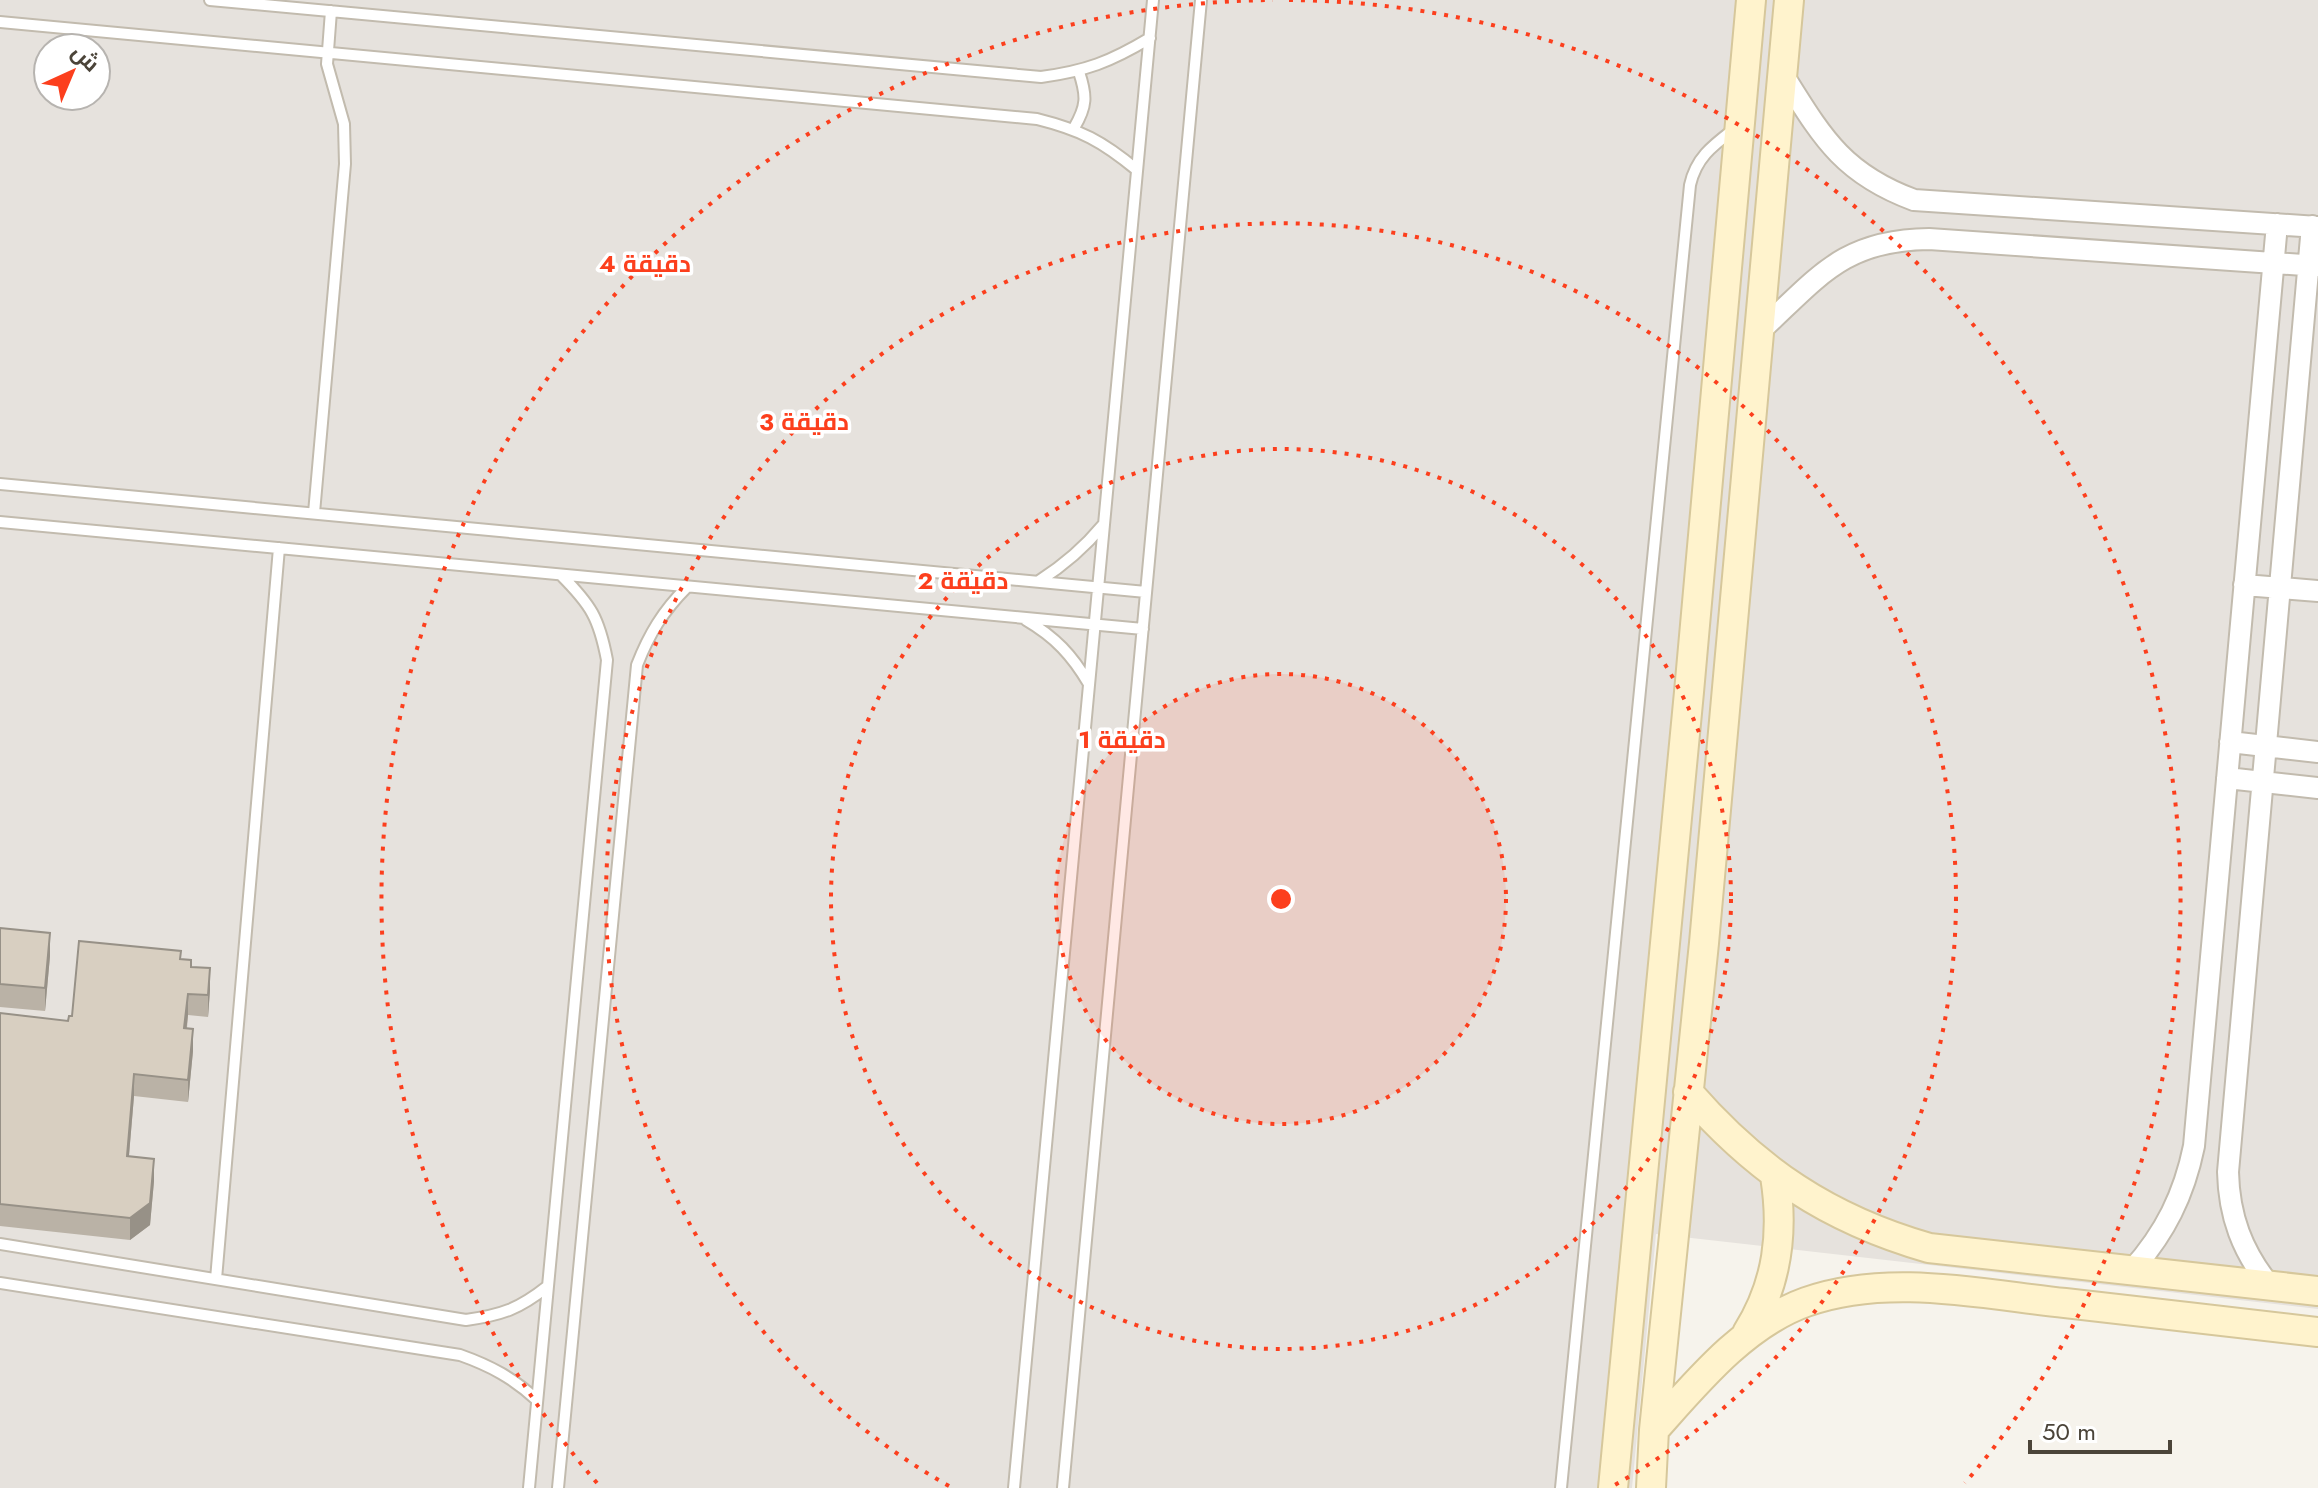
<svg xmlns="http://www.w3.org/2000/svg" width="2318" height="1488" font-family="Jost,Cairo,sans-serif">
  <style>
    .industrial { fill: #e6e2dd; fill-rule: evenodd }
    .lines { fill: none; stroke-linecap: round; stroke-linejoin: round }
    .lane-casing { stroke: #c2bbae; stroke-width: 14 }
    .street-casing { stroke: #c2bbae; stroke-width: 24 }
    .secondary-casing { stroke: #d6c79b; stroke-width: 32 }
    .lane { stroke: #fff; stroke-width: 10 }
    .street { stroke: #fff; stroke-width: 20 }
    .secondary { stroke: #fff3cd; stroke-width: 28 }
    .wall { fill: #bab2a6 }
    .shaded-wall { fill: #979187 }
    .building { fill: #d8cfc1; stroke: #979187; stroke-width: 2 }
    .ring { fill: none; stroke: #fc3f1d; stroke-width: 4; stroke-dasharray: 4 8 }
    .centre { fill: #fc3f1d; stroke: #fff; stroke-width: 4 }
    .ring-label { font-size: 24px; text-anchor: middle; font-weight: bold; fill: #fc3f1d; stroke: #fff; stroke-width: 7; stroke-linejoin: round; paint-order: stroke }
  </style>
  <rect width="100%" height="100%" fill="#f6f3ec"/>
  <path class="industrial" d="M0,0H2318V1309L1656,1234L1632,1488H0ZM48,48H96V96H48Z"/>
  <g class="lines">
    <defs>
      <path id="lane" d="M210,0L1041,77C1086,71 1110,62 1150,38
        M0,22L1037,119C1081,130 1102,141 1137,170
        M1074,128C1087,106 1087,96 1079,72
        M0,484L1146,592
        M314,513L345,164L344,124L327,64L331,11
        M0,522L1143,629
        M1039,581C1064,565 1084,548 1103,525
        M1026,620C1055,637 1072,655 1089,684
        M0,1244L466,1320C502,1315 519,1309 548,1286
        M216,1279L279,548
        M0,1283L460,1355C491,1366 513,1378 537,1400
        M529,1488L607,660C599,618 591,605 561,575
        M558,1488L637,665C649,634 663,611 687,587
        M1014,1488L1153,0
        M1063,1488L1201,0
        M1561,1488L1690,185C1696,158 1712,146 1733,130"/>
      <path id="street" d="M1782,73C1821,135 1841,173 1914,200L2318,227
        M1759,332C1818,278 1842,240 1929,239L2318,266
        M2244,585L2318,591
        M2230,742L2318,752
        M2227,778L2318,788
        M2132,1270C2165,1233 2184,1195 2194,1146L2277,224
        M2270,1286C2242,1251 2229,1216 2228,1172L2312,226"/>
      <path id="secondary" d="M1688,1092C1757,1171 1828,1219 1929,1248L2318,1291
        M1747,1333C1778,1284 1784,1232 1775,1176
        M1654,1430C1696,1383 1744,1324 1806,1302C1887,1273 1981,1294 2065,1303C2149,1313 2234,1322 2318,1332
        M1613,1488L1689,692L1751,0
        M1651,1488L1654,1430L1704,943L1789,0"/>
    </defs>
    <use href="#lane" class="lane-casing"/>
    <use href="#street" class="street-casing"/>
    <use href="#secondary" class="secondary-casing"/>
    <use href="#lane" class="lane"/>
    <use href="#street" class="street"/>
    <use href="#secondary" class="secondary"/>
  </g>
  <path class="wall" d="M0,928L50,956L45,1011L0,1007Z
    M181,959L191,967L210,990L208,1017L188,1015L187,1028L193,1051L188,1102L134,1096L129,1156L154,1181L150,1225L130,1240L0,1226V1013L68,1021L72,1016Z"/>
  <path class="shaded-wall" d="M50,933V956L45,1011V988Z
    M210,968V990L208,1017V995Z
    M188,994V1015L184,1050V1028Z
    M193,1029V1051L188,1102V1080Z
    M134,1074V1096L127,1178V1156Z
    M154,1159V1181L150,1225L130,1240V1218Z"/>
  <path class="building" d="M0,928L50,933L45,988L0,984Z
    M79,941L181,951L180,959L191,960V967L210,968L208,995L188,994L184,1028L193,1029L188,1080L134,1074L127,1156L154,1159L150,1203L130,1218L0,1204V1013L68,1021L69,1016H72Z"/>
  <circle cx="1281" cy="899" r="225" fill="#fc3f1d" fill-opacity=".12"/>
  <g class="ring">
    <circle cx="1281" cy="899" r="225"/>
    <circle cx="1281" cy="899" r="450"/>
    <path d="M949 1486A675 675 0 1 1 1613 1486"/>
    <path d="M597 1483A899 899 0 0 1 1273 0M1289 0A899 899 0 0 1 1965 1483"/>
  </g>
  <circle cx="1281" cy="899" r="12" class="centre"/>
  <g class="ring-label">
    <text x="645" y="272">4 دقيقة</text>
    <text x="804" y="430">3 دقيقة</text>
    <text x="963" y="589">2 دقيقة</text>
    <text x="1122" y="748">1 دقيقة</text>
  </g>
  <g transform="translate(72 72) rotate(44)"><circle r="38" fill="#ffffff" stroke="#b7b4b0" stroke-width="2"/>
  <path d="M0-6L14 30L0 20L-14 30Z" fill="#fc3f1d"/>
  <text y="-12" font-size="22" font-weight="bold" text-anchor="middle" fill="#4b4439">ش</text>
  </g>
  <path d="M2030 1440v12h140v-12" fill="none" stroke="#4b4439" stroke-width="4"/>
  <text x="2042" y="1440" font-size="24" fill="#4b4439" stroke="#ffffff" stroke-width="6" paint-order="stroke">50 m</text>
</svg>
